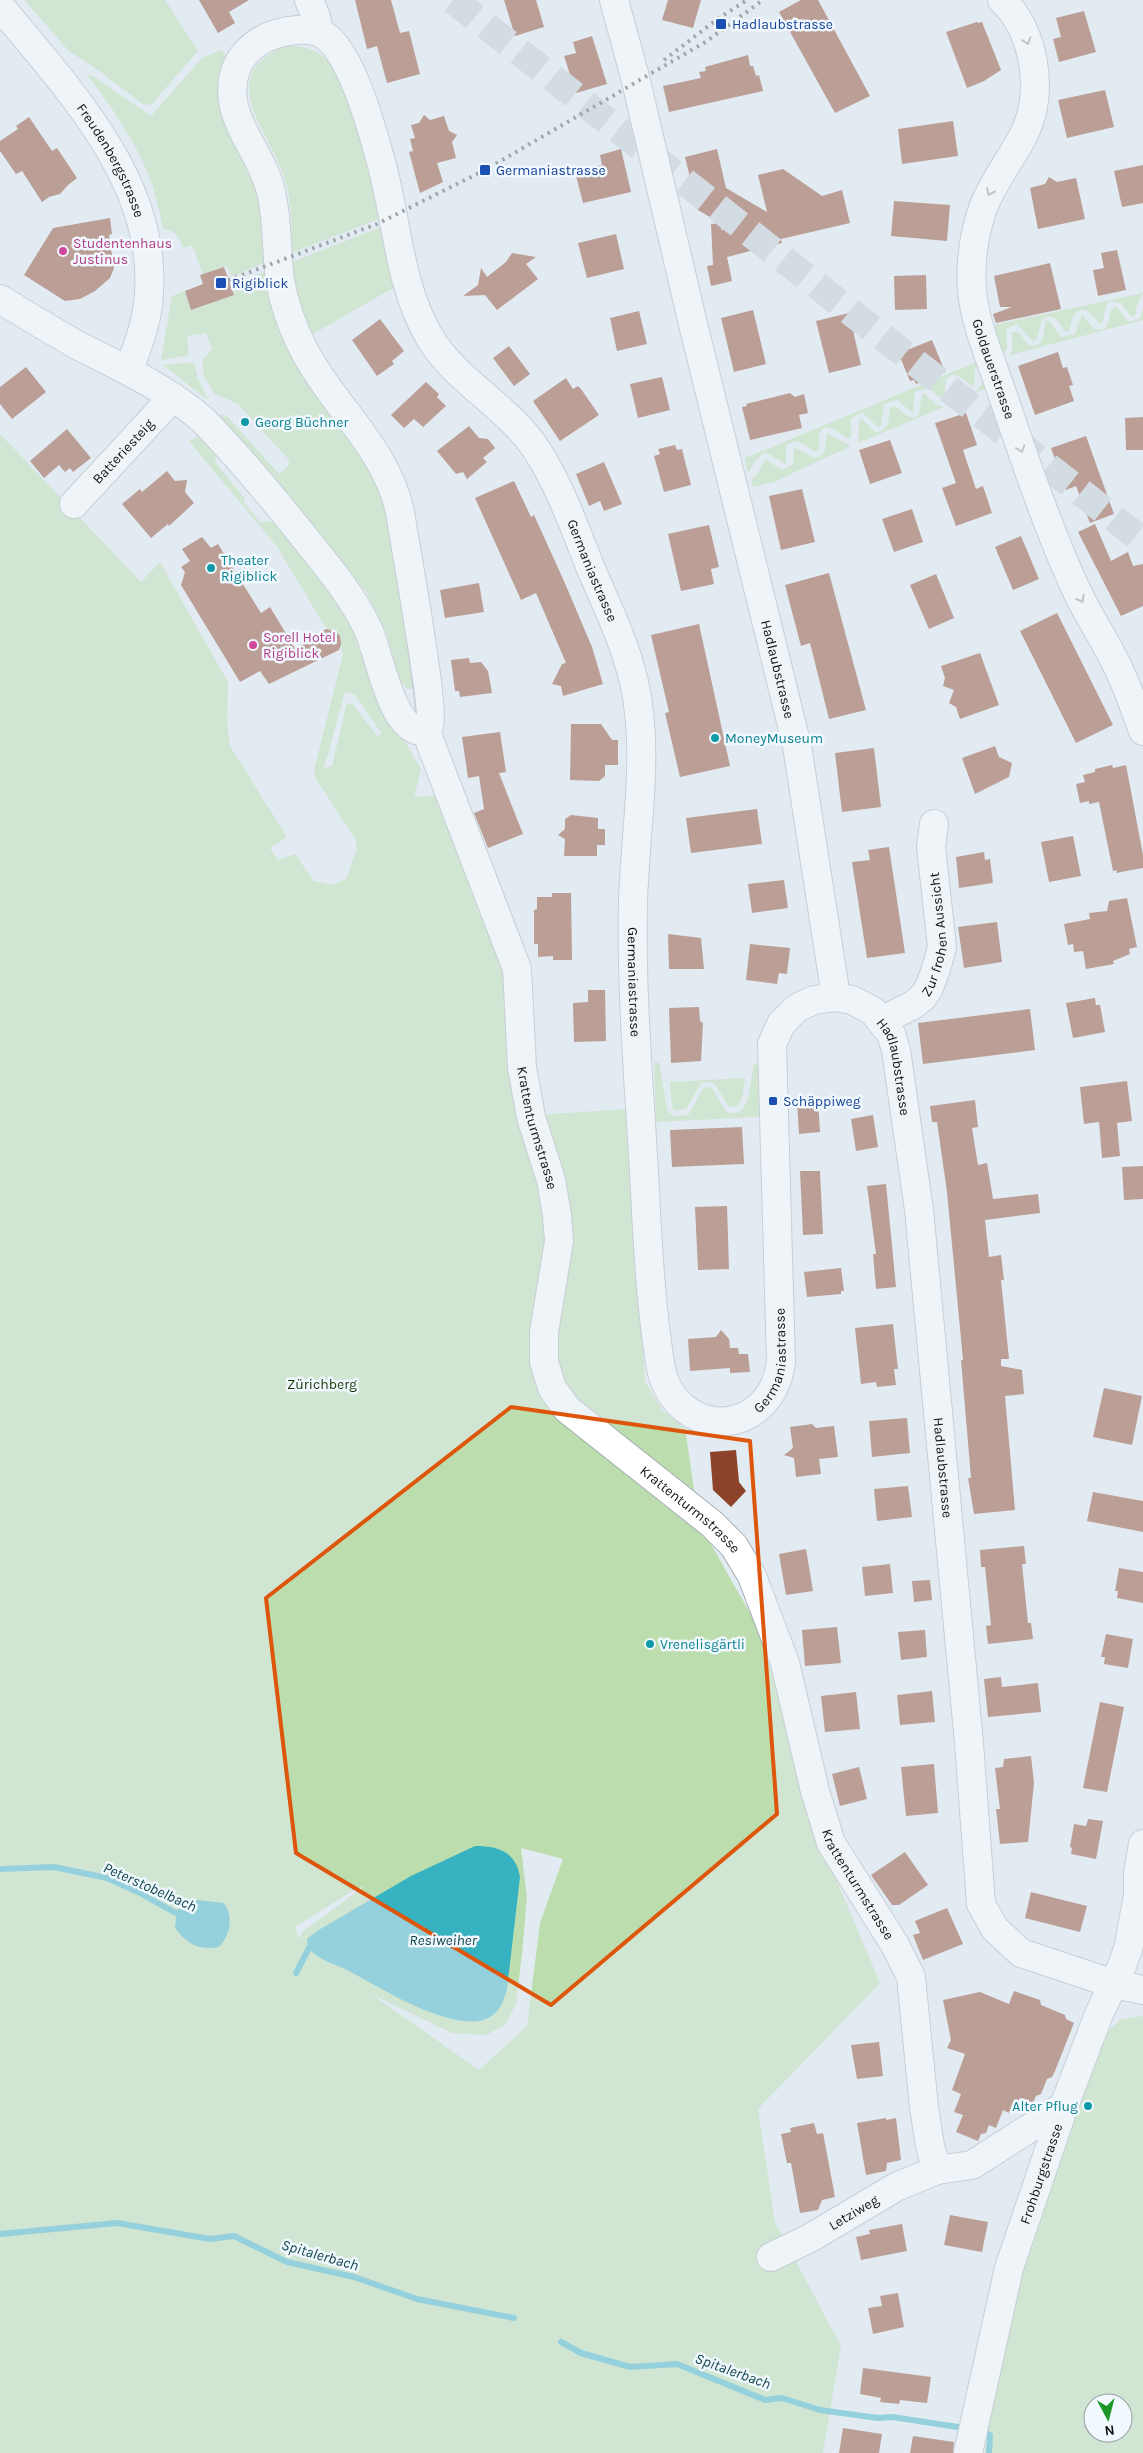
<svg xmlns="http://www.w3.org/2000/svg" width="1143" height="2453" font-family="Karla,sans-serif">
  <style>
    .green { fill: #bcddae; fill-rule: evenodd }
    .water { fill: #37b2c1 }
    .lines { fill: none; stroke-linecap: round; stroke-linejoin: round }
    .stream { stroke: #37b2c1; stroke-width: 6 }
    .building { fill: #8c4329 }
    .minor-tunnel { stroke: #c3cbd1; stroke-width: 28; stroke-dasharray: 28 14; stroke-linecap: butt }
    .minor-casing { stroke: #a5adb4; stroke-width: 30 }
    .minor { stroke: #fff; stroke-width: 28 }
    .rail { stroke: #52575a; stroke-width: 4; stroke-dasharray: 2.5 5; stroke-linecap: butt }
    .oneway { stroke: #949596 }
    .marked { fill: none; stroke: #dd560c; stroke-width: 4; stroke-linejoin: round }
    .transit-dot { fill: #1a4fb4; stroke: #f1f8fe; stroke-width: 2 }
    .hotel-dot { fill: #d1479c; stroke: #f1f8fe; stroke-width: 2 }
    .culture-dot { fill: #0f9aa8; stroke: #f1f8fe; stroke-width: 2 }
    .labels { text-anchor: middle; stroke-width: 5; stroke-linejoin: round; paint-order: stroke }
    .transit-label { font-size: 14px; fill: #164399; stroke: #f1f8fe; text-anchor: start }
    .street-label { font-size: 14px; fill: #111416; stroke: #f1f8fe }
    .hotel-label { font-size: 14px; fill: #b23c85; stroke: #f1f8fe; text-anchor: start }
    .culture-label { font-size: 14px; fill: #0d838f; stroke: #f1f8fe; text-anchor: start }
    .park-label { font-size: 14px; fill: #173504; stroke: #f1f8fe }
    .water-label { font-size: 15px; font-style: italic; fill: #11464d; stroke: #f1f8fe }
  </style>
  <rect width="100%" height="100%" fill="#e2ebf2"/>
  <path class="green" d="M24,0H165L198,51L152,104L144,105L99,71L69,51Z
    M285,46C298,46 310,47 321,55C348,73 373,185 379,219L291,253C292,226 292,199 283,174C267,128 214,76 285,46Z
    M221,50L229,57L263,218L264,263L231,277L227,266L203,274L192,245L183,248C180,238 175,230 163,229C160,215 157,201 153,187C139,146 114,110 88,76L91,75L151,116L202,58Z
    M381,227L388,267L395,287L313,334C302,312 294,287 292,262Z
    M265,272C273,365 347,412 383,490C390,504 390,527 392,542C400,591 408,640 415,689H407L400,680L386,632L366,592L219,415H226L279,474L289,465V460L237,403L214,394L204,376L202,360L212,349L206,333L187,336L189,355L161,360L172,296L185,291L192,310L234,295L231,285Z
    M1143,293L1137,304L1136,314L1132,317L1121,303L1111,301L1107,304L1102,323L1100,324L1087,310C1072,308 1073,320 1069,331L1066,332C1058,324 1055,311 1042,319L1037,339L1032,341L1017,324L1006,329L1007,349L1006,351L1002,352L994,325Z
    M1116,306L1128,322L1140,318L1143,308V320L1010,355L1012,351V332H1018L1030,346L1038,345L1042,341L1046,321H1049L1061,337L1075,334L1082,315L1094,329L1102,330L1107,326L1111,310Z
    M979,361L975,369L974,387C963,383 959,368 946,379L944,400L928,388L915,392L913,413L897,400L884,404L881,426L878,427L862,412L851,419V437L848,439L832,428L825,427L819,433V448L816,452L799,442L793,441L786,446V465L771,455L764,453L755,461L748,473L745,458Z
    M194,362L198,379L209,401L163,365Z
    M981,374L989,387L948,404L952,382L957,381L969,392L976,391L982,384Z
    M922,394H925L937,405L944,407L858,443L859,419L863,420L875,432L882,431L888,425L890,408L894,406C901,410 905,416 913,418L919,415Z
    M827,433L851,446L774,482L753,487L751,480L757,475L765,459L782,470L793,464L794,447L814,458C830,455 824,445 827,433Z
    M0,434L141,582L160,562L228,682L227,721L230,746L287,837L270,848L278,860L295,854L314,881L332,885L346,879L357,849L355,839L315,777L314,770L343,654L338,638L324,625L277,547L189,441L200,436L217,452L215,462L245,499L244,503L261,523L267,521L280,525L349,617L396,726L421,769L414,797L439,795L507,979L522,1116L627,1109L645,1381L662,1410L685,1428L699,1523L764,1638L793,1725L816,1832L880,1983L758,2109L775,2222L841,2346L823,2453H0ZM345,692L355,695L382,734L377,736L353,704L347,703L332,766L324,768ZM521,1848L563,1859L540,1923L527,2026L479,2070L371,1994L452,2033L486,2035L505,2025L516,2004L522,1953L527,1897ZM365,1886L302,1932L299,1939L295,1927L354,1890Z
    M654,1062L659,1063L660,1066L667,1110C673,1118 680,1117 689,1114L703,1088L711,1087L726,1111C751,1124 750,1078 754,1064H758L759,1117L656,1122Z
    M745,1078L742,1099L737,1107L728,1106L715,1084L711,1082L701,1083L687,1108L675,1111L672,1107L670,1082Z
    M1143,2016V2453H985L996,2367L1055,2158L1104,2035L1121,2019ZM1093,2403H1123V2433H1093Z"/>
  <path class="water" d="M475,1846C499,1846 516,1852 520,1877L507,1989C504,1999 501,2009 493,2015C461,2040 378,1986 347,1970C334,1963 307,1958 307,1939L317,1931L411,1876Z
    M197,1900L224,1903C234,1916 230,1936 219,1947C199,1951 187,1944 175,1928L177,1910Z"/>
  <g class="lines">
    <path class="stream" d="M0,1869L54,1867L107,1878L138,1892L183,1917
      M296,1973L309,1948
      M0,2234L117,2223L210,2239L234,2236L287,2262L354,2277L417,2299L514,2318
      M561,2342L581,2353L630,2367L677,2364L765,2400L782,2398L820,2410L878,2418L892,2417L958,2427
      M981,2431L990,2435L989,2453"/>
  </g>
  <path class="building" d="M199,0H249L229,12L235,23L218,33Z
    M355,0H391L400,33L409,31L420,74L387,83L377,46L367,49Z
    M504,0H536L544,27L515,36Z
    M668,0H701L693,28L662,20Z
    M801,0H818L870,96L835,113L779,12Z
    M1084,11L1096,52L1059,62L1053,39L1061,37L1056,18Z
    M977,22L978,23L982,22L1001,70L984,81L967,88L946,32Z
    M592,36L607,84L576,93L564,56L576,53L573,42Z
    M748,55L750,66H753L756,76L759,75L763,91L669,112L663,86L701,78L699,72L706,71L705,67Z
    M1105,90L1114,127L1067,138L1058,100Z
    M424,115L430,120L444,116L449,131L457,135L452,142L456,158L437,163L443,182L420,193L409,152L413,151L410,139L415,138L411,125L419,123Z
    M29,117L52,151L57,148L77,178L68,185L60,194L49,197L42,202L22,171L16,174L0,151V141L18,129L16,126Z
    M953,121L958,156L902,164L898,129Z
    M621,149L631,192L583,203L575,172L602,165L600,155Z
    M717,149L726,188L767,212L758,175L783,169L822,196L842,190L850,223L781,239L782,243L727,257L732,281L711,286L707,266L713,265L711,224L720,223L722,231L725,226L698,210L685,157Z
    M1143,165V203L1122,207L1114,171Z
    M1049,177L1057,182L1076,178L1085,219L1038,229L1030,188L1045,184Z
    M894,201L950,205L947,241L891,236Z
    M110,218L112,234L109,235L114,268L110,278L95,291L80,299L65,301L24,275L53,228Z
    M616,234L624,269L587,278L578,243Z
    M1117,250L1126,290L1098,296L1093,270L1104,268L1101,253Z
    M512,253L536,257L526,264L538,279L497,310L485,295L463,296L478,285L481,268L487,277L506,262Z
    M1050,263L1061,309L996,323L993,314L1012,307H1000L994,276Z
    M224,267L234,295L191,310L185,291L203,284L200,275Z
    M926,275L927,309L895,310L894,276Z
    M753,310L766,364L734,372L721,318Z
    M639,311L647,344L617,351L610,318Z
    M849,313L861,365L829,373L816,321Z
    M380,319L404,351L392,361L394,364L377,376L352,340Z
    M932,340L945,372L916,384L914,380L910,381L900,357L904,356L902,352Z
    M509,346L530,374L514,386L493,358Z
    M1058,352L1063,368L1067,367L1073,385L1069,386L1074,401L1035,415L1018,366Z
    M26,367L46,392L12,419L0,404V387Z
    M662,377L670,410L638,418L630,384Z
    M566,378L573,389L578,386L581,389L599,415L560,441L533,401Z
    M426,382L439,394L437,397L446,406L423,427L414,419L404,428L391,415Z
    M790,393L795,397L804,394L808,413L799,415L802,428L750,440L742,407L747,406L746,404Z
    M966,413L977,445L963,450L976,489L983,486L992,513L956,526L942,488L956,483L935,423Z
    M1143,417V450H1126L1125,418Z
    M469,426L479,438L488,439L495,448L483,458L487,462L467,479L463,472L456,474L437,451Z
    M67,429L91,458L73,472L70,468L65,472L59,465L44,478L30,461Z
    M1086,436L1114,514L1090,523L1076,486L1066,490L1051,448Z
    M890,440L902,473L870,484L859,450Z
    M675,445L677,450L682,449L691,485L664,492L654,456L660,454L658,449Z
    M604,462L622,504L604,511L600,501L589,506L576,474Z
    M167,471L175,481L187,480L185,492L194,503L169,526L168,524L151,538L122,504L140,489L142,492Z
    M514,481L531,517L534,515L564,581L592,647L603,684L563,696L561,686L552,684L562,664L566,663L536,593L521,600L475,498Z
    M802,489L815,542L781,550L769,496Z
    M912,509L923,542L894,552L882,519Z
    M1095,524L1111,561L1128,552L1133,566L1143,564V606L1121,616L1078,532Z
    M709,525L719,567L711,569L714,584L681,591L668,534Z
    M1021,536L1039,579L1013,590L995,547Z
    M202,537L211,548L218,544L261,613L270,607L296,650L319,632L327,629L336,632L340,636L341,644L339,650L269,684L260,671L240,682L181,585L185,572L181,567L190,561L182,549Z
    M829,573L866,710L829,719L810,643L801,646L785,585Z
    M936,574L954,618L929,629L910,585Z
    M479,583L484,612L445,618L440,590Z
    M1057,613L1113,725L1076,743L1020,631Z
    M699,624L730,766L680,777L665,713L669,712L651,635Z
    M980,653L999,705L960,719L956,707L949,703L954,690L943,686L945,678L941,666Z
    M469,658L470,663L481,662L488,671L492,693L460,697L459,691H455L451,660Z
    M571,724H601L612,740H618V765H605V776L599,781L570,780Z
    M500,732L506,772L499,773L523,834L488,848L474,813L484,809L479,776L468,778L462,737Z
    M995,746L999,757L1012,763L1009,777L975,794L962,758Z
    M874,748L881,807L842,812L835,753Z
    M1112,765L1113,768L1126,765L1143,855V868L1116,873L1117,870L1113,871L1099,802L1089,804V801L1080,803L1076,784L1085,782L1083,775L1095,772V769Z
    M757,809L762,844L691,853L686,818Z
    M571,815L598,818V829H605V845H597V856H564L565,839L558,835L565,829V819Z
    M1073,836L1081,876L1049,882L1041,842Z
    M889,847L905,953L867,958L852,862L870,860L868,850Z
    M984,852L985,860L990,859L993,883L959,888L956,857Z
    M784,880L788,908L752,913L748,884Z
    M552,893H571L572,960H553V956L538,957V944H534V910L537,909V897H552Z
    M1127,898L1137,947L1129,949L1130,954L1113,961L1114,964L1086,969L1083,951L1074,952L1073,944L1068,945L1064,924L1090,919L1089,913L1107,911L1109,901Z
    M997,922L1002,962L964,968L958,927Z
    M668,934L701,938L704,969H669Z
    M750,944L790,948L787,974L779,973L777,984L746,980Z
    M588,990H605L606,1041L574,1042L573,1003L588,1002Z
    M1095,998L1096,1005H1100L1105,1032L1073,1038L1066,1003Z
    M699,1007L700,1021L703,1023L701,1061L671,1063L669,1008Z
    M1030,1009L1035,1050L923,1064L918,1023Z
    M1127,1081L1132,1121L1117,1123L1120,1156L1102,1158L1099,1122L1084,1124L1080,1087Z
    M818,1100L820,1132L799,1134L797,1101Z
    M975,1100L978,1127L972,1128L978,1165L987,1163L993,1199L1038,1194L1040,1213L985,1220L989,1257L1001,1255L1004,1280H1001L1009,1359H1001V1366L1022,1370L1024,1394L1005,1396L1015,1510L974,1514L968,1478H971L961,1360H963L947,1192L937,1122H932L930,1106Z
    M873,1115L878,1147L856,1151L851,1119Z
    M742,1127L744,1164L672,1167L670,1130Z
    M1143,1166V1199L1124,1200L1122,1167Z
    M800,1171H820L823,1234L803,1235Z
    M886,1184L896,1287L876,1289L873,1254H876L867,1186Z
    M727,1206L729,1269L698,1270L695,1207Z
    M841,1268L844,1291H841V1294L807,1297L804,1272Z
    M893,1324L898,1369H894L896,1385L877,1387L876,1382L861,1384L855,1328Z
    M721,1330L729,1339L730,1348H738L739,1354H748L750,1372L730,1373V1368L690,1371L688,1339L716,1337Z
    M1104,1388L1142,1396L1132,1445L1093,1437Z
    M907,1418L910,1453L872,1457L869,1421Z
    M812,1424L816,1428L834,1426L838,1457L819,1459L821,1474L796,1477L794,1458L784,1455L793,1448L790,1427Z
    M736,1450L739,1482L746,1491L731,1507L713,1490L710,1452Z
    M908,1486L912,1517L877,1521L874,1489Z
    M1093,1492L1143,1501V1532L1087,1521Z
    M1024,1546L1026,1564H1022L1028,1623H1031L1033,1639L988,1644L986,1626L991,1625L985,1567H981L980,1550Z
    M806,1549L813,1591L786,1595L779,1554Z
    M890,1564L893,1593L865,1596L862,1567Z
    M1119,1568L1143,1572V1603L1117,1598L1118,1591H1115Z
    M930,1580L932,1600L914,1602L912,1581Z
    M837,1627L841,1663L805,1666L802,1630Z
    M925,1630L927,1657L901,1660L898,1632Z
    M1106,1634L1133,1639L1128,1668L1104,1664L1105,1657H1101Z
    M1001,1677L1002,1687L1038,1683L1041,1712L988,1717L984,1679Z
    M932,1691L935,1722L900,1725L897,1695Z
    M856,1692L860,1729L825,1732L821,1696Z
    M1100,1702L1124,1707L1107,1792L1083,1788Z
    M1031,1756L1034,1783L1028,1842L1000,1844L996,1809H1000L995,1768L1003,1767L1004,1759Z
    M934,1764L938,1813L906,1816L901,1767Z
    M859,1767L867,1799L840,1806L832,1774Z
    M1088,1819L1103,1821L1096,1859L1071,1854L1072,1848L1070,1847L1074,1824L1086,1826Z
    M905,1852L928,1885L899,1905H892L871,1875Z
    M1031,1892L1087,1906L1080,1932L1025,1918Z
    M947,1908L963,1944L923,1960L913,1935L920,1933L915,1921Z
    M1014,1991L1040,2000L1041,2005L1065,2015L1066,2019L1074,2023L1055,2071L1052,2077L1047,2079L1041,2094L1036,2096L1033,2103L1020,2098L1017,2105H1012L1009,2113L1003,2110L996,2128L989,2125L986,2133L981,2134L978,2141L956,2132L963,2115L954,2112L961,2094L952,2090L965,2054L947,2048L951,2040L943,2000L980,1992L1009,2004Z
    M879,2042L883,2076L857,2079L851,2045Z
    M886,2118V2120L896,2118L901,2160L887,2163L886,2171L866,2175L857,2123Z
    M814,2123L817,2134L823,2133L835,2197L822,2200L818,2210L800,2213L791,2163H787L781,2134L791,2132L790,2128Z
    M950,2215L988,2222L982,2252L944,2245Z
    M902,2224L907,2251L861,2260L856,2237L870,2234L869,2230Z
    M898,2293L904,2327L873,2334L868,2308L882,2306L880,2296Z
    M863,2368L931,2377L927,2403L900,2400L899,2404L880,2402L881,2398L860,2394Z
    M843,2428L882,2434L879,2453H839Z
    M913,2436L954,2442L953,2453H910Z"/>
  <g class="lines">
    <path class="minor-tunnel" d="M453,0L1143,541"/>
    <defs>
      <g id="minor">
        <path d="M309,0L316,17L319,32"/>
        <path id="s1" d="M614,0L635,77L693,324L797,746L836,997"/>
        <path id="s2" d="M1002,0C1035,32 1044,91 1025,132C1012,159 993,181 983,208C974,234 970,263 972,290C975,326 992,362 1003,396C1025,460 1046,523 1074,585C1087,615 1107,642 1120,672C1129,691 1136,711 1143,731"/>
        <path id="s3" d="M0,6C66,87 157,180 149,293C148,320 138,345 129,370"/>
        <path id="s4" d="M0,299C26,315 52,331 79,346C122,368 166,388 203,420C242,460 278,504 312,547C333,573 354,599 368,629C379,653 390,721 416,730L429,726C436,713 404,539 400,512C387,449 334,407 305,352C293,329 284,305 280,280C276,251 278,221 271,192C264,160 238,132 233,101C227,58 258,33 297,30C309,29 319,30 328,38C353,60 371,126 380,158C397,217 398,284 430,338C453,376 494,399 523,432C553,466 574,526 591,569C607,606 625,643 634,682C650,751 635,831 633,902C631,986 638,1071 643,1155C647,1224 649,1294 660,1363C672,1441 771,1441 781,1362L772,1044L781,1024L797,1008L814,1000L836,997L852,1000L873,1011L891,1034L896,1050L919,1210L969,1743L981,1904L995,1929L1021,1953L1114,1984L1143,1990"/>
        <path id="s5" d="M74,504L173,397"/>
        <path id="s6" d="M425,729L517,969L522,1067L531,1117L551,1180L557,1215L559,1241L544,1332V1362L552,1388L567,1409L712,1524L734,1546L752,1576L785,1663L815,1791L831,1843L895,1945L911,1977L924,2107L930,2146L937,2170"/>
        <path id="s7" d="M883,1020L913,1005L923,997L929,988L936,969L942,947L931,847L934,824"/>
        <path id="s8" d="M771,2257L812,2237L896,2187L937,2170L972,2165L1064,2106"/>
        <path id="s9" d="M968,2453L1009,2268L1064,2106L1099,2014L1122,1966L1128,1949L1138,1895V1873L1143,1844"/>
      </g>
    </defs>
    <use href="#minor" class="minor-casing"/>
    <use href="#minor" class="minor"/>
    <path class="rail" d="M664,60L719,18L747,0
      M221,283L377,224L485,170L707,41L763,0"/>
  </g>
  <defs><path id="oneway-chevron" d="M-2-3.5L2.5 0L-2 3.5" fill="none" stroke-width="1.6" stroke-linecap="round" stroke-linejoin="round" transform="scale(1.25)"/></defs>
  <g class="oneway">
    <use href="#oneway-chevron" transform="translate(1027 41) rotate(72)"/>
    <use href="#oneway-chevron" transform="translate(990 192) rotate(114)"/>
    <use href="#oneway-chevron" transform="translate(1021 449) rotate(71)"/>
    <use href="#oneway-chevron" transform="translate(1081 599) rotate(62)"/>
  </g>
  <path d="M0 0H1143V2453H0ZM511,1407L750,1441L777,1814L551,2005L296,1853L266,1598Z" fill="#e2ebf2" fill-opacity=".55" fill-rule="evenodd"/>
  <path class="marked" d="M511,1407L750,1441L777,1814L551,2005L296,1853L266,1598Z"/>
  <g class="transit-dot">
    <rect x="715" y="18" width="12" height="12" rx="2.5"/>
    <rect x="479" y="164" width="12" height="12" rx="2.5"/>
    <rect x="215" y="277" width="12" height="12" rx="2.5"/>
    <rect x="768" y="1096" width="10" height="10" rx="2.5"/>
  </g>
  <g class="hotel-dot">
    <circle cx="63" cy="251" r="5"/>
    <circle cx="253" cy="645" r="5"/>
  </g>
  <g class="culture-dot">
    <circle cx="245" cy="422" r="5"/>
    <circle cx="211" cy="568" r="5"/>
    <circle cx="715" cy="738" r="5"/>
    <circle cx="650" cy="1644" r="5"/>
    <circle cx="1088" cy="2106" r="5"/>
  </g>
  <g class="labels">
    <g class="transit-label">
      <text x="732" y="29">Hadlaubstrasse</text>
      <text x="496" y="175">Germaniastrasse</text>
      <text x="232" y="288">Rigiblick</text>
      <text x="783" y="1106">Schäppiweg</text>
    </g>
    <g class="street-label">
      <text dy="5" stroke="none"><textPath href="#s3" startOffset="191">Freudenbergstrasse</textPath></text>
      <text dy="5" stroke="none"><textPath href="#s2" startOffset="394">Goldauerstrasse</textPath></text>
      <text dy="5" stroke="none"><textPath href="#s5" startOffset="72">Batteriesteig</textPath></text>
      <text dy="5" stroke="none"><textPath href="#s4" startOffset="2049">Germaniastrasse</textPath></text>
      <text dy="5" stroke="none"><textPath href="#s1" startOffset="689">Hadlaubstrasse</textPath></text>
      <text dy="5" stroke="none"><textPath href="#s7" startOffset="112">Zur frohen Aussicht</textPath></text>
      <text dy="5" stroke="none"><textPath href="#s4" startOffset="2469">Germaniastrasse</textPath></text>
      <text dy="5" stroke="none"><textPath href="#s4" startOffset="3541">Hadlaubstrasse</textPath></text>
      <text dy="5" stroke="none"><textPath href="#s6" startOffset="418">Krattenturmstrasse</textPath></text>
      <text dy="5" stroke="none"><textPath href="#s4" startOffset="3035">Germaniastrasse</textPath></text>
      <text dy="5" stroke="none"><textPath href="#s4" startOffset="3946">Hadlaubstrasse</textPath></text>
      <text dy="5" stroke="none"><textPath href="#s6" startOffset="868">Krattenturmstrasse</textPath></text>
      <text dy="5" stroke="none"><textPath href="#s6" startOffset="1288">Krattenturmstrasse</textPath></text>
      <text dy="5" stroke="none"><textPath href="#s9" startOffset="289">Frohburgstrasse</textPath></text>
      <text dy="5" stroke="none"><textPath href="#s8" startOffset="94">Letziweg</textPath></text>
    </g>
    <g class="hotel-label">
      <text x="73" y="248">Studentenhaus<tspan x="73" dy="16">Justinus</tspan></text>
      <text x="263" y="642">Sorell Hotel<tspan x="263" dy="16">Rigiblick</tspan></text>
    </g>
    <g class="culture-label">
      <text x="255" y="427">Georg Büchner</text>
      <text x="221" y="565">Theater<tspan x="221" dy="16">Rigiblick</tspan></text>
      <text x="725" y="743">MoneyMuseum</text>
      <text x="660" y="1649">Vrenelisgärtli</text>
      <text x="1078" y="2111" text-anchor="end">Alter Pflug</text>
    </g>
    <g class="park-label">
      <text x="322" y="1389">Zürichberg</text>
    </g>
    <g class="water-label">
      <text transform="translate(150 1887) rotate(24)" y="5">Peterstobelbach</text>
      <text x="443" y="1945">Resiweiher</text>
      <text transform="translate(320 2255) rotate(16)" y="5">Spitalerbach</text>
      <text transform="translate(733 2371) rotate(20)" y="5">Spitalerbach</text>
    </g>
  </g>
  <g transform="translate(1108 2418) rotate(173)"><circle r="24" fill="#f1f8fe" stroke="#979da1"/>
  <path d="M0-4L9 19L0 12L-9 19Z" fill="#1d9729"/>
  <text y="-8" font-size="14" font-weight="bold" text-anchor="middle" fill="#111416">N</text>
  </g>
</svg>
